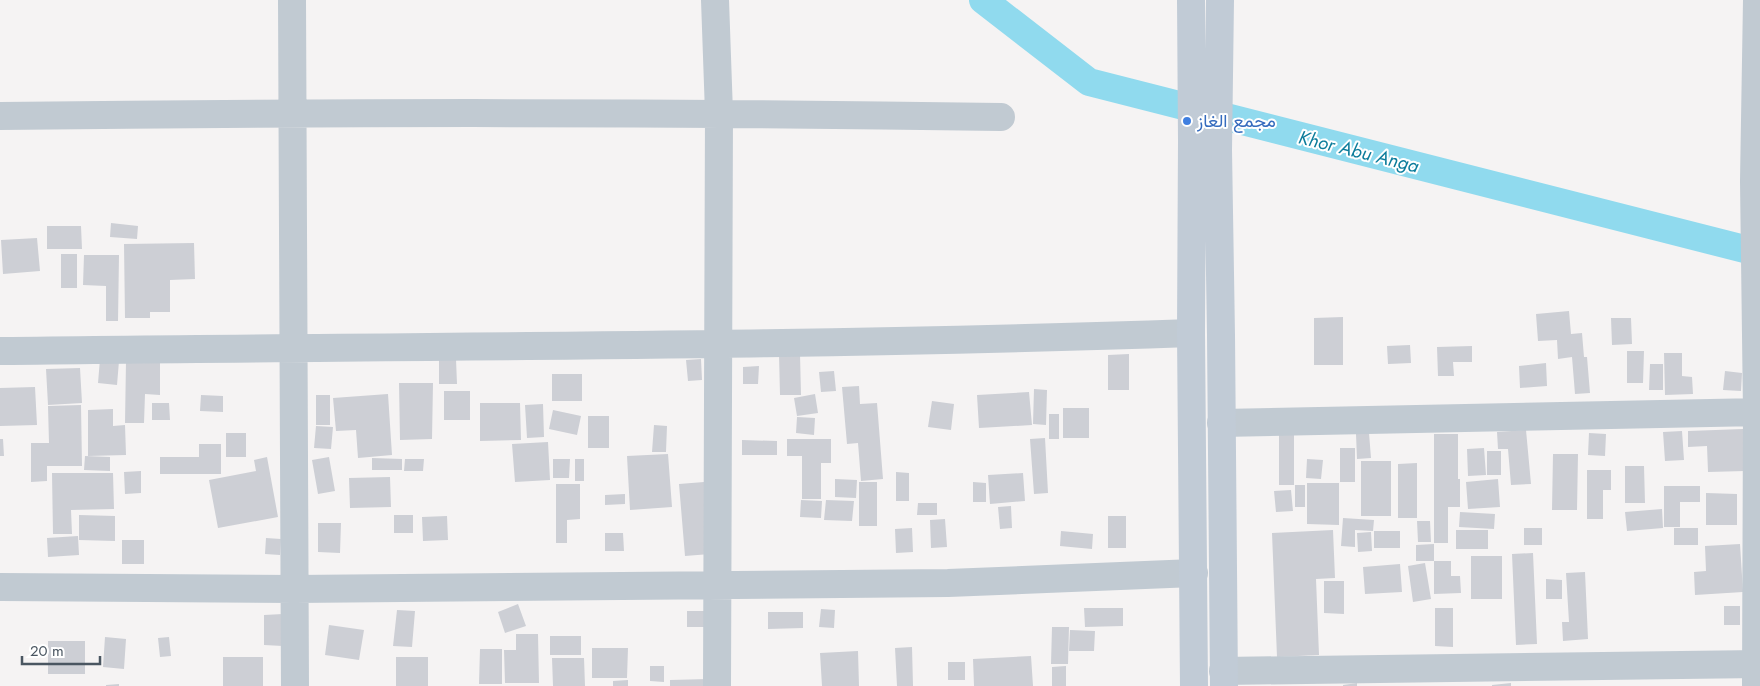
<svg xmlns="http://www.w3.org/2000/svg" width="1760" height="686" font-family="Jost,Vazirmatn,sans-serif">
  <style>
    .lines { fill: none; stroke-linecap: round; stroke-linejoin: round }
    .canal { stroke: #90daee; stroke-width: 28 }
    .building { fill: #cdcfd5 }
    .street { stroke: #c1cad2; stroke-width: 28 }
    .secondary { stroke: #c1cbd6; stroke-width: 28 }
    .shop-dot { fill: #3f7fe0; stroke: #fff; stroke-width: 2 }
    .labels { text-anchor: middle; stroke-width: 4; stroke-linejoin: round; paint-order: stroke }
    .shop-label { font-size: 18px; fill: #366cbe; stroke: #fff; text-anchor: start }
    .water-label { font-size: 19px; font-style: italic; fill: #0c7c9b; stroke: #fff }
  </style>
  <rect width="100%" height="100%" fill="#f5f3f3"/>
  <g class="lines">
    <path class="canal" d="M983,0L1089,82L1760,253"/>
  </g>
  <path class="building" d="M111,223L138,226L137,239L110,237Z
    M47,226H81L82,249H47Z
    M37,238L40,271L3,274L1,240Z
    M194,243L195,279L170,280V312H150V318H125L124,244Z
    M61,254H77V288H61Z
    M84,255H119L118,321H106V286L83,285Z
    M1569,311L1571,334L1582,333L1584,357H1587L1590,393L1575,394L1572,357L1558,359L1557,340L1538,341L1536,314Z
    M1343,317V365H1314V318Z
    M1611,318H1631L1632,344L1612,345Z
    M1410,345L1411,363L1388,364L1387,346Z
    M1472,346V362H1453L1454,376H1438L1437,347Z
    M1627,351H1644L1643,383H1627Z
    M1664,353H1682V376L1692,377L1693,394L1665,395Z
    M779,354H800L801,395H780Z
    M1129,354V390H1108V355Z
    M100,359L119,361L117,385L98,383Z
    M439,359H456L457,384H439Z
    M701,359L702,380L688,381L686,360Z
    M126,361H160V395L145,394L144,423H125Z
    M1546,363L1547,386L1520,388L1519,366Z
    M1650,364H1663V390H1649Z
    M759,366L758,384H743V367Z
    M80,368L82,403L48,405L46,369Z
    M834,371L836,391L821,392L819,372Z
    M1725,371L1742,373L1741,391L1723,390Z
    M552,374H582V401H552Z
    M399,383H433L432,439L400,440Z
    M859,386L860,404L877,403L883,479L861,481L858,443L847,444L842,387Z
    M35,387L37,425L0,426V388Z
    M1034,389L1047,390L1046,425L1033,424Z
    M444,391H470V420H444Z
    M1029,392L1032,425L979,428L977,395Z
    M388,394L392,455L358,458L356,430L336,431L333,398Z
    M815,394L818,413L797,416L794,398Z
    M201,395L223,396V412L200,411Z
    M316,395H330V425H316Z
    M932,401L954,404L951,430L928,427Z
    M152,403H169L170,420H152Z
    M480,403H520L521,440L480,441Z
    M543,404L544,437L527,438L525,405Z
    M81,405L82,466H47V481L31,482V443H49L48,406Z
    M1063,408H1089V438H1063Z
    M113,409V426L125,425L126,455L88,456V410Z
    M553,410L581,416L577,435L549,429Z
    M1049,414H1059V439H1049Z
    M588,416H609V448H588Z
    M797,417L815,418L814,435L796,433Z
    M1294,422V485H1279V423Z
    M654,425L667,426L666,452H652Z
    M316,426L333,427L331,449L314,448Z
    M1743,429L1745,471L1708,472L1707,446L1688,447V431Z
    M1526,430L1531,484L1511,485L1508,449H1498L1497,432Z
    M1682,431L1684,460L1665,461L1663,432Z
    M226,433H246V457H226Z
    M1369,433L1371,458L1357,459L1356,434Z
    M1589,433L1606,434L1605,456L1588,455Z
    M1434,434H1458V479H1460V507H1448V543H1434Z
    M1045,438L1048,493L1034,494L1030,439Z
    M0,439H3L4,456H0Z
    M787,439H831V463H821V499H802V456H787Z
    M742,440L777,441V455H742Z
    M548,442L550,480L515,482L512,444Z
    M199,444H221V474H160V457H199Z
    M1340,448H1355V482H1340Z
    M1484,448L1486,475L1468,476L1467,449Z
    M1487,451H1501V475H1487Z
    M668,454L672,507L630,510L627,456Z
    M1553,454H1578L1577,510H1552Z
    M85,456L110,457V471L84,470Z
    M267,457L278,517L218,528L209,480L256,471L254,460Z
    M329,457L335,491L318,494L312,460Z
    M372,458L402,459V470H372Z
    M405,459H424L423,471H404Z
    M553,459H570L569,478H553Z
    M575,459H584V481H575Z
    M1307,459L1323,460L1321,479L1306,478Z
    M1361,461H1391V516H1361Z
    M1417,463V518H1398V464Z
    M1625,466H1644L1645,503H1625Z
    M1587,470H1611V490H1603V519H1587Z
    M141,471V493L125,494L124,472Z
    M896,472L909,473V501H896Z
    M52,473H113L114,509L71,510L72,534H53Z
    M1023,473L1025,501L990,504L988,475Z
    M390,477L391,507L350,508L349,478Z
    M835,479L857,480L856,498L835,497Z
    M1498,479L1500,507L1468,509L1466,482Z
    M704,482L710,554L685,556L679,484Z
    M859,482H877V526H859Z
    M973,482L986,483V502H973Z
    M1307,483H1339V525L1307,524Z
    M556,484H580V519L567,520V543H556Z
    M1295,485H1305V507H1295Z
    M1664,486H1700V502H1680V527H1664Z
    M1291,490L1293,511L1276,512L1274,491Z
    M1706,493L1737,494V525H1706Z
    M625,494V504L605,505V495Z
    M801,500L822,501L821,518L800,517Z
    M826,500L854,501L852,521L824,520Z
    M918,503H937V515H917Z
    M1011,506L1012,528L1000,529L998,507Z
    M1662,509L1663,528L1627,531L1625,512Z
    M1460,512L1495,514L1494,529L1459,527Z
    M79,515L115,516V541L79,540Z
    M394,515H413V533H394Z
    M447,516L448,540L423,541L422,517Z
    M1108,516H1126V548H1108Z
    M1343,518L1374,520L1373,531L1355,530V547L1341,546Z
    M945,519L947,547L931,548L930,520Z
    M1417,521H1430L1431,542H1418Z
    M318,523H341L340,553L318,552Z
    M912,528L913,552L896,553L895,529Z
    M1524,528H1542V545H1524Z
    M1674,528H1698V545H1674Z
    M1333,530L1335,578L1316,579L1319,655L1277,657L1272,533Z
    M1456,530H1488V549H1456Z
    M1061,531L1093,534L1092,549L1060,546Z
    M1374,531H1400V548H1374Z
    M1371,532L1372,551L1358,552L1357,533Z
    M605,533H623L624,551H605Z
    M78,536L79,555L48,557L47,538Z
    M266,538L281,539L280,555L265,554Z
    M122,540H144V564H122Z
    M1434,544V561H1416V545Z
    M1740,544L1743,592L1695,595L1694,572L1706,571L1705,546Z
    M1533,553L1537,644L1516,645L1512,554Z
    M1471,556H1502V599H1471Z
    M1434,561H1451V576H1460L1461,593L1434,594Z
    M1425,563L1431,599L1413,602L1408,566Z
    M1400,564L1402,592L1365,594L1363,567Z
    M1585,572L1588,639L1563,641L1562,622H1569L1566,573Z
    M1546,579L1562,580V599H1546Z
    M1324,581H1344V614L1324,613Z
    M518,604L526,626L505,633L498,612Z
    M1724,606H1740V625H1724Z
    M1084,608H1123V626L1085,627Z
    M1435,608H1453V647L1435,646Z
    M821,609L835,610L834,628L819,627Z
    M397,610L415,611L412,647L393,646Z
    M687,611H704V627H687Z
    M768,612H803V628L768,629Z
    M283,614V646L264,645V615Z
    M329,625L364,630L359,660L325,655Z
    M1052,627H1069L1068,664H1051Z
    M1070,630L1095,631L1094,651H1069Z
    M516,634H538L539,683H505L504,650H516Z
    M550,636H581V655H550Z
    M105,637L126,639L124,669L103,667Z
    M169,637L171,656L160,657L158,638Z
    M48,641H85V674H48Z
    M912,647L913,686H897L895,648Z
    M592,648H628L627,678H592Z
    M480,649H502V684H479Z
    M858,651L859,686H822L820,653Z
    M1031,656L1033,686H974L973,659Z
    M223,657H263V686H223Z
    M396,657H428V686H396Z
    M552,658H584L585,686H553Z
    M948,662H965V680H948Z
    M650,666H664V682L650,681Z
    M1066,666V686H1052V667Z
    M708,679V686H670V680Z
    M628,680V686H613V681Z
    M1357,683V686H1343V685Z
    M1511,683V686H1492V685Z
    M119,684V686H106V685Z"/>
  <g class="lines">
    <path class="street" d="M292,0L295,686
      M715,0L719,113L717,686
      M0,116C334,112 668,112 1001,117
      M0,351C397,346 794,347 1191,333
      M1221,423L1760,412
      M0,587L295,589L948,583L1194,573
      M1223,671L1760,664
      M1756,686L1757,412L1754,181L1757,0"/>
    <path class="secondary" d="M1191,0L1192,141L1191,333L1194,686
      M1220,0L1218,150L1221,335L1224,686"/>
  </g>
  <circle class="shop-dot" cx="1187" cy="121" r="5"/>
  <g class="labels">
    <g class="shop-label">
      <text x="1197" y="127">مجمع الغاز</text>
    </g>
    <g class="water-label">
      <text transform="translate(1359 151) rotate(14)" y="7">Khor Abu Anga</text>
    </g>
  </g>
  <path d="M22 656v8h78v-8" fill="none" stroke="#4a5661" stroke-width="2.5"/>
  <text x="30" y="656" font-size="15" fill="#4a5661" stroke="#ffffff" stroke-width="4" paint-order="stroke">20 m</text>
</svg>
